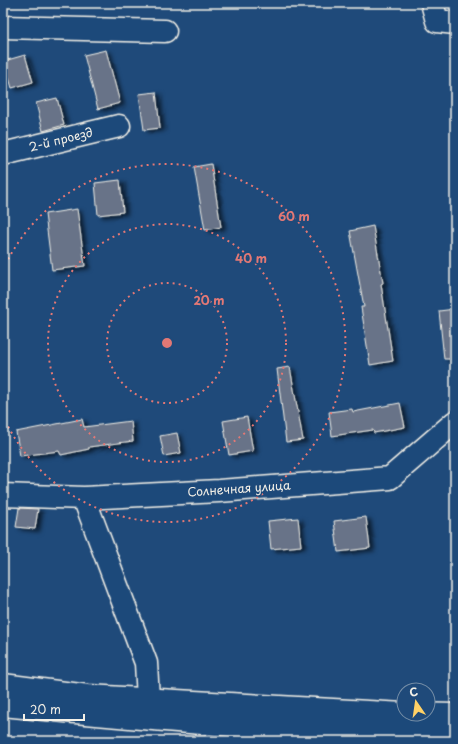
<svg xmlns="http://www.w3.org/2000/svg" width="458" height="744" font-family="'Playpen Sans',sans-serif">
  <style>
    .building { fill: #687388; stroke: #f4f1e8; filter: url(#shadow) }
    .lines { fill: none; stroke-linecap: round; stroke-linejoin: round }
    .minor-casing { stroke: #f4f1e8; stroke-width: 25 }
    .major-casing { stroke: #f4f1e8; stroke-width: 25 }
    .minor { stroke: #1f4a7a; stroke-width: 22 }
    .major { stroke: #1f4a7a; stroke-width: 22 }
    .ring { fill: none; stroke: #e27875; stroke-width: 2; stroke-dasharray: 2 4 }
    .labels { text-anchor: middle; stroke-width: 3; stroke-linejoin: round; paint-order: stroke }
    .street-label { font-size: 12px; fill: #f4f1e8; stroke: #1f4a7a }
    .centre { fill: #e27875; stroke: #1f4a7a; stroke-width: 2 }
    .ring-label { font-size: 12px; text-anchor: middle; font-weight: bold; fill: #e27875; stroke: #1f4a7a; stroke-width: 3; stroke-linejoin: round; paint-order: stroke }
  </style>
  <defs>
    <filter id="shadow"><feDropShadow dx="4.5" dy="2.5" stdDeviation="2" flood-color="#0009"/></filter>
  </defs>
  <rect width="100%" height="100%" fill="#1f4a7a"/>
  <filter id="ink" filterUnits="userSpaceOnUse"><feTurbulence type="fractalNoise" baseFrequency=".025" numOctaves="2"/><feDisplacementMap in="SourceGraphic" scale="8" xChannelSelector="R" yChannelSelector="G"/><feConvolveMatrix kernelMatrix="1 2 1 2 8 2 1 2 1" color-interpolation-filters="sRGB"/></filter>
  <g filter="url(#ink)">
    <path class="building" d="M106,50L120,103L98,109L84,55Z
      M25,55L33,82L12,88L4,61Z
      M156,92L160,128L144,130L139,94Z
      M57,98L64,125L43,131L36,103Z
      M211,164L221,227L205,230L194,167Z
      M120,180L123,212L98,215L95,183Z
      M77,209L85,266L52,270L45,214Z
      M373,226L383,283L381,284L393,361L370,365L361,307H364L350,231Z
      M455,309V359H444L439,311Z
      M290,367L303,440L286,442L277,369Z
      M400,403L405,427L374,433L373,430L332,436L329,412L352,409L353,412Z
      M247,417L253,451L229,455L223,421Z
      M82,419L84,427L131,421L133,441L89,447V449L61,455L59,451L20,456L16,432Z
      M177,433L181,453L164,456L160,436Z
      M19,508L38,509L35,529L16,527Z
      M366,517L370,548L338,552L334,521Z
      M298,518L301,546L271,549L268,521Z"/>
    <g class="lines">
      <defs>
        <path id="minor" d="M432,3L437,21L455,23
          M3,27L165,31
          M3,154L119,126
          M3,495L84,498L219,491L390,478L455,422
          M84,498L146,663L149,717"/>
        <path id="major" d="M3,685L88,696L404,714
          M3,705C153,720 304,733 455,736
          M408,714L455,715"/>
      </defs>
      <use href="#minor" class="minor-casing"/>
      <use href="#major" class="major-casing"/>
      <use href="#minor" class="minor"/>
      <use href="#major" class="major"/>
    </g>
  </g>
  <g class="ring">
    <circle cx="167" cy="343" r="60"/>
    <circle cx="167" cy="343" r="119"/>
    <path d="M3 270A179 179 0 1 1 3 416"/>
  </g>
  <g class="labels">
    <g class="street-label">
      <text transform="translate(61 140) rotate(-14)" y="4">2-й проезд</text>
      <text transform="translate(239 489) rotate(-4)" y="4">Солнечная улица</text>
    </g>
  </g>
  <circle cx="167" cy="343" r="6" class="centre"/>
  <g class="ring-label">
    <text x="294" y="221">60 m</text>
    <text x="251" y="263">40 m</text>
    <text x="209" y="305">20 m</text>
  </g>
  <rect width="458" height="744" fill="none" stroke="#1f4a7a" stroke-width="16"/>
  <rect x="8" y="8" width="442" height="728" fill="none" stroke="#f4f1e8" stroke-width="1.5" filter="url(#ink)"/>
  <g transform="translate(416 702) rotate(347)"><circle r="19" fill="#1f4a7a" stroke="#748da6"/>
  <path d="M0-3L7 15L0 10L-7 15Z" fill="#ffd166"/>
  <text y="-6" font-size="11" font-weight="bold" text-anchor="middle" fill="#f4f1e8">С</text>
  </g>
  <path d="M24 714v6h60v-6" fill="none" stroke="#f4f1e8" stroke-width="2"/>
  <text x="30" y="714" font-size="12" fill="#f4f1e8" stroke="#1f4a7a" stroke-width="3" paint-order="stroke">20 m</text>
</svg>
